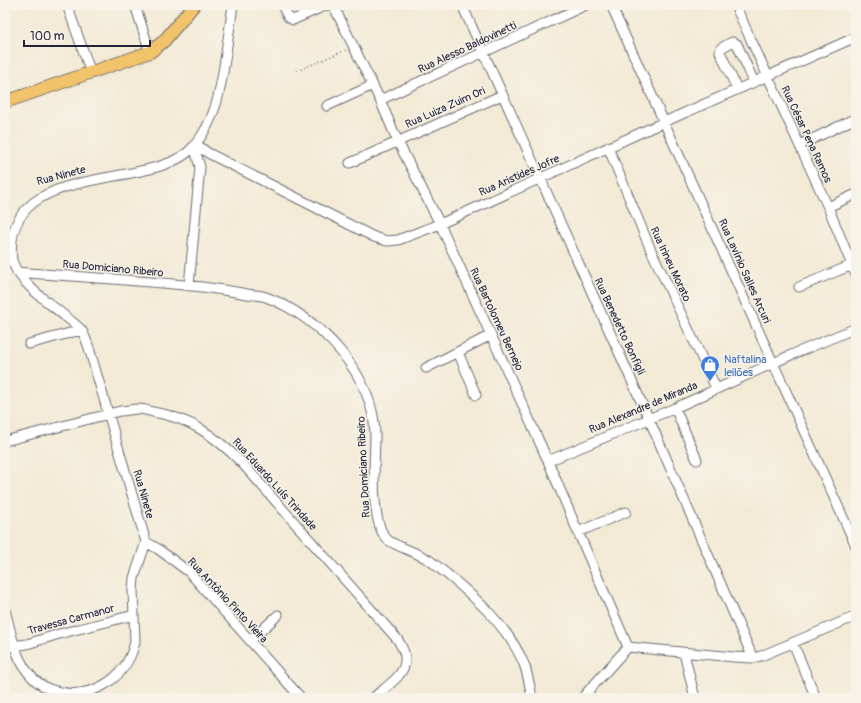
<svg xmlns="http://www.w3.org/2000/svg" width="861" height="703" font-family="Pangolin,sans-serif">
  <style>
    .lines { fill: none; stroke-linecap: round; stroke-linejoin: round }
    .minor-casing { stroke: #6b6871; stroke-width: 11 }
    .major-casing { stroke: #6b6871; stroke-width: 14 }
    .path { stroke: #6b6871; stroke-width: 1.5; stroke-dasharray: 1 3; stroke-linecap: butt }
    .minor { stroke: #fff; stroke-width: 9 }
    .major { stroke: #f1c36a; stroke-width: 12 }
    .labels { text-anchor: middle; stroke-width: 3; stroke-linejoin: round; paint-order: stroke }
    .street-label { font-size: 11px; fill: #22223b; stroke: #f7f3e8 }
    .shop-label { font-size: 11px; fill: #366cbe; stroke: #f7f3e8; text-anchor: start }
  </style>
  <rect width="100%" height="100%" fill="#f7f3e8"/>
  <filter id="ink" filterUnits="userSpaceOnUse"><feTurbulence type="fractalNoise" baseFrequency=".025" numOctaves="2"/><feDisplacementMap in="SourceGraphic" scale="8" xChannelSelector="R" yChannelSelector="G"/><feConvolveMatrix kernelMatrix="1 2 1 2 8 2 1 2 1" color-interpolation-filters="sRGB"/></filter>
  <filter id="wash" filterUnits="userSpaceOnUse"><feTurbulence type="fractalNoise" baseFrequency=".012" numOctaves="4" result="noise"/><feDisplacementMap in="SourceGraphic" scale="16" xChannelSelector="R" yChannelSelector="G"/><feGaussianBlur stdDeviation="0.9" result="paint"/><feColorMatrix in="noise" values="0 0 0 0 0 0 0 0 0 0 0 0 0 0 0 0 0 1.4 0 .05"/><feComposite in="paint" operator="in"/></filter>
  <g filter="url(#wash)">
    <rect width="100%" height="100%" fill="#f3ead5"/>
  </g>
  <g filter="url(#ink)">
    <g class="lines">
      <defs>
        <path id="minor" d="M67,5L91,73
          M135,5L150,52
          M282,5L288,17L293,20L327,5
          M333,5L380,100L398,142L440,224L491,335L548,461L578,532L628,647
          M462,5L649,419L753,658
          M611,5L856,546
          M735,5L828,207L856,275
          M737,89L720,52L721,48L732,42L735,43L737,44L754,82
          M380,100L586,5
          M327,106L373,85
          M196,144L208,153L374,237L387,241L398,240L440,224L664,122L856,37
          M800,145L856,118
          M608,147L650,248L716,388
          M350,163L502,95
          M828,207L856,194
          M17,272C79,277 140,280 202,287C217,289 232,291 247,294C253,295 260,295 266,297C320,317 374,375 375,435C375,459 369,524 388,540C397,547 417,552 429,560C435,564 441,570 447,574C477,599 509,628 524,664C528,675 530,686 532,698
          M189,286L200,167L194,146
          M799,287L852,265
          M29,344L81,330
          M458,352L476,395
          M426,368L491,335
          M675,408L697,460
          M5,441L120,411C126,411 132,409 138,409C143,409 149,411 153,412C191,418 216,437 242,463L398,640C401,646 405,651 405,658C407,675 384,688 373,698
          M548,461L675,408L791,355L856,328
          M578,532L626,512
          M146,542L89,348C87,342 85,336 82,331C78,326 71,321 66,317C47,301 22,286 12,261C0,156 155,194 194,146C217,119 221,86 226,53C228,37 231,21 233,5
          M146,542L158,549L189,572L301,698
          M5,610C11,632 15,660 32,677C36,682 43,686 49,689C88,703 126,681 135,642L133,590L134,578L146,542
          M251,640L278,615
          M793,643L816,698
          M5,647L27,644L59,634L134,615
          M684,653L695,698
          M582,698L628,647L734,657L753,658L761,656L856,616"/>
        <path id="major" d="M5,102L150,52L164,41L194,5"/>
      </defs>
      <use href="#minor" class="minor-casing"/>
      <use href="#major" class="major-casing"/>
      <path class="path" d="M297,71L346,50"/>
      <use href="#minor" class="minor"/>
      <use href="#major" class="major"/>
    </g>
  </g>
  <defs>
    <symbol id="shop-pin" viewBox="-11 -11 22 30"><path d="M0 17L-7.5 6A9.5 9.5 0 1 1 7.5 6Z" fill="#3f7fe0" stroke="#f7f3e8"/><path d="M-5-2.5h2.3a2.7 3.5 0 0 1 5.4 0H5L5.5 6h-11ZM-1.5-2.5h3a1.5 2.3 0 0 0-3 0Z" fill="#fff"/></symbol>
  </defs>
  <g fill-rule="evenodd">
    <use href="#shop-pin" x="699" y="354" width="22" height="30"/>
  </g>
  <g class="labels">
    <g class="street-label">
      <text transform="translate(467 47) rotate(-25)" y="4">Rua Alesso Baldovinetti</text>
      <text transform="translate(445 107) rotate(-24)" y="4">Rua Luiza Zuim Ori</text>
      <text transform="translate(807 134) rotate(65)" y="4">Rua César Pena Ramos</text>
      <text transform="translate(61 175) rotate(-15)" y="4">Rua Ninete</text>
      <text transform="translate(519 175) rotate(-24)" y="4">Rua Aristides Jofre</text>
      <text transform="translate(671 264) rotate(65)" y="4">Rua Irineu Morato</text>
      <text transform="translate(113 268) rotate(5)" y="4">Rua Domiciano Ribeiro</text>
      <text transform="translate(745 271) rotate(66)" y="4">Rua Lavínio Salles Arcuri</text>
      <text transform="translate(497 319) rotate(65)" y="4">Rua Bartolomeu Bernejo</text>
      <text transform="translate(620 326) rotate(65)" y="4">Rua Benedetto Bonfigli</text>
      <text transform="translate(643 407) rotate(-23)" y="4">Rua Alexandre de Miranda</text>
      <text transform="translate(363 467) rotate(-93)" y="4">Rua Domiciano Ribeiro</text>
      <text transform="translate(275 484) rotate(48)" y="4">Rua Eduardo Luís Trindade</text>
      <text transform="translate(144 494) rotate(74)" y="4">Rua Ninete</text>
      <text transform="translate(228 600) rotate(47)" y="4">Rua Antônio Pinto Vieira</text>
      <text transform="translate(71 619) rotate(-15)" y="4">Travessa Carmanor</text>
    </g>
    <g class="shop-label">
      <text x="724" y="363">Naftalina<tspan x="724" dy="13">leilões</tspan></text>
    </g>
  </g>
  <rect width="861" height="703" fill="none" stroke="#f7f3e8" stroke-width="20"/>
  <path d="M24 40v6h126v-6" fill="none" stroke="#22223b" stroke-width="2"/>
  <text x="30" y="40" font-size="12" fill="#22223b" stroke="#f7f3e8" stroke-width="3" paint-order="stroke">100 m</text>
</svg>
